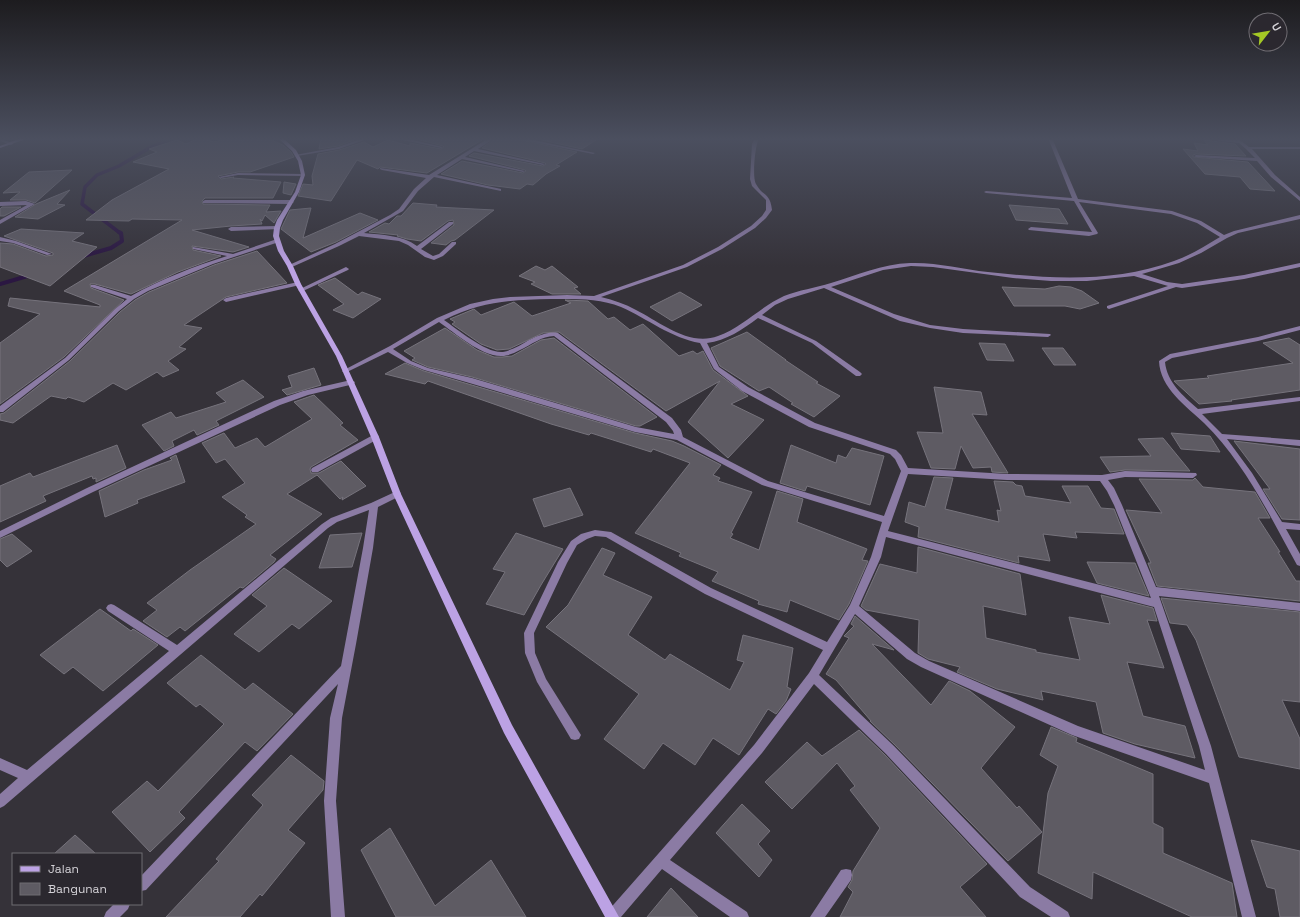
<svg xmlns="http://www.w3.org/2000/svg" width="1300" height="917" font-family="'Space Grotesk',sans-serif">
  <style>
    .lines { fill: none; stroke-linecap: round; stroke-linejoin: round }
    .stream-far1 { stroke: #2b1742; stroke-width: 3.5 }
    .stream { stroke: #2b1742; stroke-width: 4 }
    .building { fill: #5e5b63; stroke: #76737c }
    .street { fill: #8b7ba4; fill-rule: evenodd }
    .secondary { fill: #bca2e4; fill-rule: evenodd }
  </style>
  <rect width="100%" height="100%" fill="#353239"/>
  <g class="lines">
    <path class="stream-far1" d="M120,233L82,204L85,187L97,175L119,166L151,147L178,138"/>
    <path class="stream" d="M80,257L111,248L122,241L121,233L119,232
      M0,284L31,275"/>
  </g>
  <path class="building" d="M199,138L214,142L228,138H239L242,141L250,138L259,140L267,138L283,145L291,152L294,157L250,172H238L218,176L221,179L234,177L233,178L281,182L273,198H205L202,201L203,204L270,205L266,212L281,211L274,223L265,215L262,221L260,219L262,224L231,226L192,230L249,247L233,252L192,246L193,250L221,256L178,272L131,294L95,284H90L91,288L124,300L64,357L0,404V343L40,314L8,306L10,298L100,307V305L64,291L182,220L132,219L129,221L86,220L112,200L169,169L133,162L157,152L149,149L177,140L186,144Z
    M321,138H357V139L338,146L319,149Z
    M413,138H485L427,173L380,167L378,169L357,160L331,201L298,196L303,184L313,185L312,176L318,154L339,150L364,142L373,147L388,140L410,146V143L441,149L444,147L443,146Z
    M496,138H512L577,152L556,165L560,166L546,174L533,185L527,184L520,189L488,185L441,174L462,161L523,173L526,171L525,170L469,156L474,153L543,166L546,164L545,163L482,148Z
    M533,138H599L582,149Z
    M1204,140L1235,144L1246,156L1196,154L1193,155V157L1248,162L1275,191L1250,189L1240,177L1205,174L1183,149L1198,151L1194,143L1208,145Z
    M72,170L35,203L26,200H10L20,192L3,193L29,172Z
    M284,182L296,184L291,195L283,193Z
    M70,190L57,204L65,205L38,219L15,217L36,204Z
    M413,203L437,205L436,207L494,210L455,240L451,241L446,245L431,243L454,225L453,220L448,221L421,241L407,239L397,236L398,235L369,232L385,223L389,224L397,216H401Z
    M1009,205L1059,209L1068,224L1016,220Z
    M2,207H21L4,216H0V209Z
    M311,208L303,238L360,213L378,220L336,242L311,252L281,229L290,210Z
    M21,229L84,233L72,241L97,247L50,286L0,267V243L13,244L46,256L53,255V253L4,236Z
    M257,251L287,283L226,297L184,325L202,328L179,347L186,349L168,361L179,370L163,377L157,372L126,390L113,383L84,402L68,397L66,399L51,396L13,423L0,420V414L4,413L70,361L120,312L135,300L149,292L214,265Z
    M536,266L545,270L552,266L578,287L574,288L581,294H552L531,284L535,282L519,276Z
    M335,278L358,295L362,292L381,299L353,318L333,310L344,304L318,285Z
    M1059,286L1071,287L1082,291L1099,303L1080,309L1065,306H1014L1002,287L1045,289Z
    M680,292L702,305L672,321L650,307Z
    M565,300L588,301L608,319L614,317L630,330L643,324L679,356L693,351L697,354L703,351L713,370L748,396L731,404L764,420L728,458L688,422L720,381L666,411L559,332L543,333L509,349L497,350L481,344L465,333L452,324L455,322L450,319L474,309L481,315L514,302L532,316L571,303Z
    M445,328L477,350L494,357H502L512,356L541,340L554,338L657,417L640,426H636L472,377L428,367L412,360L415,358L404,351Z
    M747,332L786,360H785L818,382L816,383L840,396L814,417L791,404L793,403L769,387L759,391L720,366L711,348Z
    M1289,338L1300,345V390L1231,400L1232,401L1199,404L1174,381L1209,378L1207,376L1293,363L1263,343Z
    M979,343L1005,344L1014,361L987,360Z
    M1042,348H1063L1076,365H1054Z
    M405,363L424,371L635,433L672,441L684,446L721,465L713,475L720,478L718,481L752,492L731,533L733,534L730,538L759,550L777,491L803,499L797,522L867,549L862,560L868,561L849,604L839,620L790,600L787,612L758,604L759,601L712,581L718,572L679,556L681,553L635,533L690,463L653,449L651,452L591,433L589,435L551,424L428,381L425,384L385,374Z
    M314,368L321,385L287,395L282,390L292,387L288,376Z
    M243,380L264,397L216,421L219,425L197,435L194,430L172,441L174,446L164,451L142,425L171,412L176,418L226,402L216,393Z
    M934,387L981,392L987,415L972,414L1008,473L992,472L991,467L973,468L961,446L955,469L931,468L917,432L943,433Z
    M314,395L343,423L340,425L358,440L311,467L310,469L311,473H319L341,461L366,486L342,500L343,497L340,499L317,475L287,494L322,514L270,555L276,559L274,562L243,588L240,587L185,631L180,627L167,637L143,621L157,610L147,603L190,570L256,524L245,517L247,515L222,497L245,483L225,459L216,463L202,443L224,433L235,448L257,438L265,447L312,419L294,402Z
    M1171,433L1210,436L1220,452L1181,449Z
    M1163,438L1190,471L1125,470L1110,472L1100,457L1151,456L1138,439Z
    M1234,441L1300,449V520L1282,519L1263,489H1270Z
    M117,445L126,468L96,482V478L93,479L92,476L43,496L46,501L0,522V486L30,473L33,477Z
    M791,445L836,463L838,455L846,458L852,448L884,456L870,505L807,486L805,491L780,483Z
    M176,455L185,482L137,500L138,503L105,517L99,491L144,470L172,460L170,458Z
    M934,477L953,478L945,509L999,522L997,510L1001,511L994,481L1013,482L1016,485L1022,486L1025,496L1071,503L1062,486H1088L1101,508L1114,509L1124,534L1075,532L1077,538L1043,534L1050,561L1018,556L1019,563L918,537L919,527L905,522L909,502L925,507Z
    M1195,478L1203,487L1255,492L1270,518H1258L1280,552H1278L1296,581H1300V601L1157,586L1148,563H1151L1126,510L1162,513L1139,479L1193,480Z
    M570,488L583,515L544,527L533,499Z
    M362,533L352,567L319,568L330,535Z
    M516,533L563,549L541,585L524,615L486,604L505,572L493,569Z
    M12,534L32,551L7,567L0,560V539Z
    M918,547L1020,574L1026,615L983,606L986,638L1036,650V652L1080,660L1069,617L1110,624L1101,595L1153,608L1157,621L1147,620L1164,668L1127,662L1143,716L1185,726L1195,758L1135,744L1103,733L1096,702L1041,691L1043,700L997,689L957,672L960,667L928,659L918,653L919,620L866,610L861,606L880,564L917,573Z
    M602,548L615,553L603,575L652,597L628,635L665,660L670,654L730,690L744,662L737,660L743,635L793,648L787,687L791,689L786,701L776,714L768,709L739,755L713,738L695,765L663,743L644,769L604,739L639,694L546,627L568,605Z
    M1087,562L1135,563L1149,596L1097,583Z
    M284,568L332,601L299,629L292,624L259,652L234,634L267,606L252,595Z
    M1161,598L1300,612V702L1282,700L1300,739V769L1239,757L1196,640L1187,625L1170,623Z
    M100,609L131,631L133,629L158,645L103,691L73,667L64,674L40,655Z
    M855,616L894,650L872,644L931,705L949,681L970,691L1015,727L981,768L1017,808L1019,806L1042,832L1008,861L895,745L870,721H871L836,680L826,674L849,638L844,636L854,626L851,624Z
    M201,655L245,690L253,683L293,714L257,751L245,742L179,812L185,818L150,852L112,812L147,781L158,791L224,724L200,704L196,707L167,683Z
    M1051,727L1077,738L1076,742L1153,774V823L1163,828V853L1232,883L1237,917H1192L1093,872L1092,899L1038,873L1048,793L1058,766L1040,755Z
    M859,730L885,755L987,864L960,887L986,917H840L853,892L848,887L852,880L853,871L880,828L850,790L855,786L837,763L792,809L765,782L807,742L822,756Z
    M291,755L324,781L323,790L288,830L305,843L262,896L260,894L240,917H166L219,861L216,859L263,805L252,795Z
    M742,804L770,831L758,844L772,860L759,877L716,833Z
    M390,828L435,906L491,860L526,917H396L361,850Z
    M75,835L96,854H54Z
    M1251,840L1300,851V917H1280L1275,889L1267,887Z
    M671,888L698,917H647Z"/>
  <g class="lines">
    <path class="street" d="M363,138H370L339,149L297,156L295,155L338,147Z
      M393,138H404L443,147L441,148Z
      M489,138H495L478,149L545,164L543,165L474,151L465,157L525,171L523,172L462,159L437,175L501,189V191L434,177L418,191L403,211L364,233C382,235 402,235 417,246L449,222H453V224L421,249L433,256L439,254L452,242H456V244L443,256L434,260L425,257L408,245L399,241L359,236L339,246L292,267L287,266L335,244L390,215L399,209L414,189L426,178L382,170L380,169V168L429,175Z
      M513,138H524L595,153L593,154Z
      M755,138H759C755,146 752,177 756,184C763,197 770,192 772,210L766,218L755,228L722,249L687,267L601,297C614,300 625,304 636,310C660,322 689,347 718,336C743,327 760,307 784,296C799,290 815,288 831,283C857,275 882,264 910,263C936,262 962,269 988,272C1050,279 1114,283 1174,261C1191,255 1205,246 1220,237L1197,223L1171,214L1079,202L1098,233L1097,234L1089,236L1029,230L1028,229L1031,227L1092,232L1074,201L986,193L984,192L986,191L1072,198L1048,138H1052L1078,199L1172,211L1201,221L1224,235L1234,231L1300,215V219L1238,233L1227,238L1201,253L1179,263L1142,274L1167,282L1182,284L1244,275L1300,263V267L1244,279L1182,288L1176,287L1109,309L1107,308V306L1168,286L1134,276L1087,281H1051L1013,278L933,267L911,266L883,270L831,287L894,314L930,325L963,329L1050,334L1051,335L1048,337L963,333L930,328L900,321L824,288L788,299L775,305L762,315L816,341L860,372L862,374L860,376H856L812,343L758,318C743,329 726,341 707,343L719,367L748,387L815,423L896,450L901,455L908,468L1007,474L1102,475L1125,471L1196,473L1197,475L1193,478L1125,477L1108,480L1114,488L1122,505L1156,587L1300,603V611L1159,596L1211,746L1256,917H1242L1209,783L1072,735L921,667L907,659L855,614L819,675L894,746L1030,887L1068,912L1070,917H1051L1020,897L886,754L814,684L762,753L670,860L747,912L749,917H730L662,869L621,917H605L607,912L754,745L809,673L823,650L705,594L606,537L595,536L587,539L577,545L567,563L534,633L535,653L546,679L581,735L579,739L575,740L571,739L537,682L525,653L524,633L558,562L571,541L581,534L595,530L611,532L711,588L827,642L850,605L871,557L882,522L762,485L677,440L635,432L466,382L424,370L407,363L388,352L347,372H343L342,371L390,346L437,318L470,304L493,299L510,297L567,295L594,296L683,265L718,247L751,226L762,216L766,210V200L752,186L750,179L752,144ZM551,299C575,299 599,298 621,307C648,319 671,338 700,343L714,369L742,391L809,427L890,454L895,459L901,471L884,516L768,481L683,437L681,430L672,418L558,333C548,331 538,336 529,340C521,345 512,350 503,352C487,354 457,329 444,320C482,301 510,300 551,299ZM439,322C455,333 482,357 502,356C508,356 514,353 520,350C531,345 542,336 554,336L666,422L673,431L674,434L636,427L472,378L428,368L411,361L393,349ZM908,474L1007,480L1100,481L1107,491L1114,505L1151,598L888,531ZM886,537L1154,607L1199,746L1205,770L1078,726L929,661L915,653L859,606L881,557Z
      M1197,138L1234,140L1232,138H1237L1249,147H1300V149H1252L1275,175L1300,197V201L1271,177L1257,161L1196,157L1194,156L1196,155L1255,158L1246,149L1239,143Z
      M0,139L13,143V144L11,145L0,141Z
      M238,173L303,174L305,175L303,176L238,175L221,178L219,177Z
      M205,200H291L294,202L291,204L203,203V201Z
      M26,201L35,204L0,224V220L27,205L0,206V202Z
      M277,226L280,228L279,229L231,231L228,229L231,227Z
      M0,237L16,241L52,254L47,255L13,243L0,241Z
      M277,239L279,240V242L213,264L148,291L134,299L119,311L69,360L3,412H0V406L65,358L115,309L127,299L91,287V285H95L131,296C161,279 195,266 227,256L193,249V247L233,254Z
      M346,267L349,269L348,270L303,291L301,292L298,290Z
      M298,282L301,284L300,285L226,302L223,300L226,298Z
      M1300,326V330L1258,341L1172,358L1165,362C1167,382 1183,396 1198,409L1300,397V401L1202,414L1222,434L1300,440V446L1227,439L1252,473L1282,522L1300,524V530L1286,529L1300,554V566L1297,565C1270,516 1244,462 1204,423C1186,406 1160,388 1159,361L1170,354L1258,337Z
      M351,380L355,382L354,384L308,395L280,405L93,492L0,538V531L87,488L274,401L303,391Z
      M375,434L378,435L379,437L378,439L318,472H312L311,470L312,468Z
      M397,491L400,492L401,494L400,496L378,507L373,548L356,644L342,718L336,801L345,917H331L324,801L330,718L338,684L146,890L141,891V876L341,666L363,548L369,510L337,522L328,528L4,806L0,808V794L18,778L0,770V758L27,770L169,651L108,611L106,608L108,605L111,604L114,605L177,645L322,524L331,518L371,503Z
      M846,869L851,870L852,875L851,880L825,917H810L841,870Z
      M114,904H130L128,909L120,917H104L106,912Z"/>
    <path class="secondary" d="M21,138H29L0,148V146Z
      M278,138H283L296,150L302,161L305,175L299,192L283,220L280,228L279,236L284,251L293,266L301,284L342,356L379,437L401,494L512,725L619,917H605L504,733L393,494L371,437L336,356L295,284L287,266L278,251L273,236L274,228L277,220L295,192L301,175L298,161L292,151Z"/>
  </g>
  <linearGradient id="sky" x2="0" y2="1"><stop stop-color="#1d1c1f"/><stop offset="0.52" stop-color="#4b4f5f"/><stop offset="1" stop-color="#4b4f5f" stop-opacity="0"/></linearGradient>
  <rect width="1300" height="267" fill="url(#sky)"/>
  <rect x="12" y="853" width="130" height="52" fill="#2b282f" stroke="#6f6c72"/>
  <rect x="20" y="866" width="20" height="6" fill="#bca2e4" stroke="#6f6c72"/>
  <text x="48" y="873" font-size="12" fill="#d4d2d7">Jalan</text>
  <rect x="20" y="883" width="20" height="12" fill="#5e5b63" stroke="#6f6c72"/>
  <text x="48" y="893" font-size="12" fill="#d4d2d7">Bangunan</text>
  <g transform="translate(1268 32) rotate(59)"><circle r="19" fill="#2b282f" stroke="#6f6c72"/>
  <path d="M0-3L7 15L0 10L-7 15Z" fill="#a4c825"/>
  <text y="-6" font-size="11" font-weight="bold" text-anchor="middle" fill="#d4d2d7">U</text>
  </g>
</svg>
